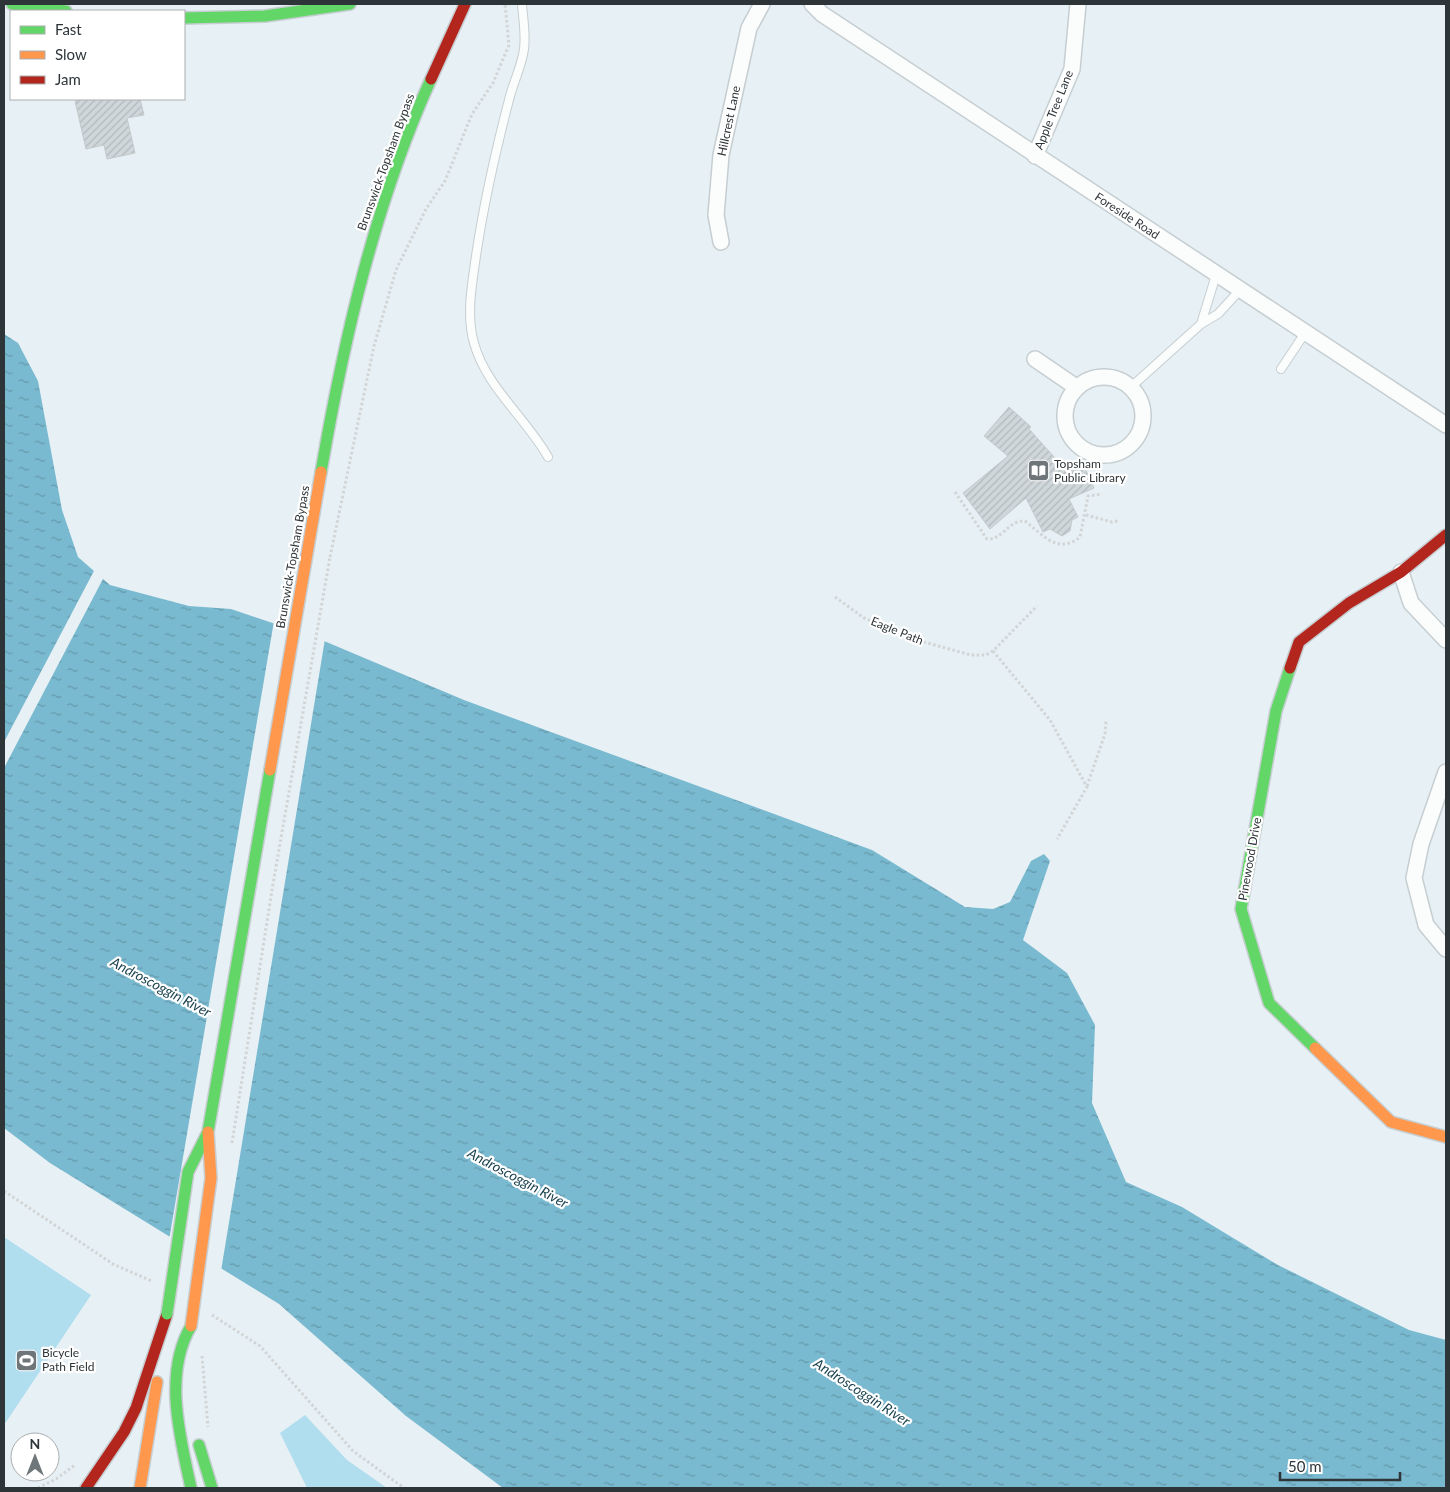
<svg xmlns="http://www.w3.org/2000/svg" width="1450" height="1492" font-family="Lato,sans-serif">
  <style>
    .green { fill: #b1deee }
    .water { fill: url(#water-ripples) }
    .pier { fill: #e7f0f4 }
    .building { fill: url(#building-hatch); stroke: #c2cacc }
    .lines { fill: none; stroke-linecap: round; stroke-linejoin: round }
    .lane-casing { stroke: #c6ced1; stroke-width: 10 }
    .street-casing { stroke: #c6ced1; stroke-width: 18 }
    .fast-casing { stroke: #c6ced1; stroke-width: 14 }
    .slow-casing { stroke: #c6ced1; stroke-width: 14 }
    .jam-casing { stroke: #c6ced1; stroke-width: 14 }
    .path { stroke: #d2d5d6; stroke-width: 3; stroke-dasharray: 2.5 2.5; stroke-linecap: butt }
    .lane { stroke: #fbfdfd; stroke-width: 8 }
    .street { stroke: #fbfdfd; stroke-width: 15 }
    .fast { stroke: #63d668; stroke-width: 11 }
    .slow { stroke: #ff974d; stroke-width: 11 }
    .jam { stroke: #b3261e; stroke-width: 11 }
    .fast-bridge-casing { stroke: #c8cdcf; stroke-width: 14; stroke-linecap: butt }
    .slow-bridge-casing { stroke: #c8cdcf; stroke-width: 14; stroke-linecap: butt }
    .path-bridge { stroke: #d2d5d6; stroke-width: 3; stroke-dasharray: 2.5 2.5; stroke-linecap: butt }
    .fast-bridge { stroke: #63d668; stroke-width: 11 }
    .slow-bridge { stroke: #ff974d; stroke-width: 11 }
    .labels { text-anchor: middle; stroke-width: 4.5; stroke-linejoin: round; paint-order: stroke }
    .street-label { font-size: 12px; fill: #2e3538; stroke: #fff }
    .poi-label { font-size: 12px; fill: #2e3538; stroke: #fff; text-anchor: start }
    .water-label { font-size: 14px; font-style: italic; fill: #1b4350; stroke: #fff }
  </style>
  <defs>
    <pattern id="water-ripples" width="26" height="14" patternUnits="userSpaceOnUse" patternTransform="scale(1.25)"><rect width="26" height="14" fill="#7abad0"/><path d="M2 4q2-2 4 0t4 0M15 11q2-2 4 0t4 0" fill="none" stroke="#6498aa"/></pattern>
    <pattern id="building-hatch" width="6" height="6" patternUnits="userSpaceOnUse" patternTransform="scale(1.25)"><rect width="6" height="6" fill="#cfd7da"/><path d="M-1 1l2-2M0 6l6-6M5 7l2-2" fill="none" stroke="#b2b9bc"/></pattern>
  </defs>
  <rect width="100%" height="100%" fill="#e7f0f4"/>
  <path class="green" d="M4,1237L91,1295L4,1425Z
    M305,1415L347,1460L387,1488H307L280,1433Z"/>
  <path class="water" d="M4,334L18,343L38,381L62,510L78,557L110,585L189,606L231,609L317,638L464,700L872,850L965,907L993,909L1010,902L1031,861L1044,854L1050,861L1023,940L1067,973L1095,1025L1092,1103L1126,1182L1182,1207L1278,1265L1409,1330L1446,1340V1488H503L406,1416L279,1304L50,1163L4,1128Z"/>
  <path class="pier" d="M95,569L104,577L4,768V742Z
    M274,621L325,639L221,1271L169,1240Z"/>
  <path class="building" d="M87,99H140L144,115L127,118L135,153L107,159L104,145L86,149L75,101Z
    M1009,407L1031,427L1029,429L1064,468L1082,462L1094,488L1069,499L1078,517L1072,520L1070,531L1062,536L1050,529L1043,532L1026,498L990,529L963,493L1008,456L984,436Z"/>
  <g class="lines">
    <defs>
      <path id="lane" d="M522,4C523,18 526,35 524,49C522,65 514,81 510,96C496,149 484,202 476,256C472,284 466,315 474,343C486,387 526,418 548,457
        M1201,324L1216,275
        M1281,369L1305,333
        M1131,387L1201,324L1218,314L1240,290"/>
      <path id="street" d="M812,4L822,14L1446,425
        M1035,156L1072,69L1078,4
        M721,242L716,215L721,155L749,28L762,4
        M1035,359L1076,387
        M1065 416a39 39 0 1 1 78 0a39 39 0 1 1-78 0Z
        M1401,572L1411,603L1446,640
        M1446,772L1421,844L1414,878L1426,925L1446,949"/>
      <path id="fast" d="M12,4L66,11
        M184,18L265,16L350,4
        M321,472C344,338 375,203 431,79
        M1290,668L1276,711L1241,909L1269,1003L1315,1048
        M208,1132L270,770
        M191,1326C163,1374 180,1437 191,1488
        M199,1445L212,1488"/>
      <path id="slow" d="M270,770L321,472
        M1315,1048L1391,1122L1446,1137
        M140,1488L157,1382"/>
      <path id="jam" d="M431,79L465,4
        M1290,668L1299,642L1349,603L1401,572L1446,535
        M86,1488L124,1432L136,1408L167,1314"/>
    </defs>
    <use href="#lane" class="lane-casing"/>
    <use href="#street" class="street-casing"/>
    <use href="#fast" class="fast-casing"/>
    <use href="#slow" class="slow-casing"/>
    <use href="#jam" class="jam-casing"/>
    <path class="path" d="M955,492L987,539C1003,540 1008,520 1025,521C1043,535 1058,555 1080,537L1088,496L1102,494
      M1086,515L1112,522L1118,521
      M330,557L374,346L396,270L426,209L445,181L472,114L493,83L509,45L505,4
      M835,597L864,618L913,639L971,655H986L993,651L1037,606
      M993,651L1050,720L1087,787L1057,839
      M1087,786L1105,734L1106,721
      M4,1191L113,1264L152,1281
      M212,1315L260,1346L353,1451L404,1488
      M202,1356L208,1427
      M38,1488L56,1479L75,1465"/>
    <use href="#lane" class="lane"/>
    <use href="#street" class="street"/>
    <use href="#fast" class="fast"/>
    <use href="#slow" class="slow"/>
    <use href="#jam" class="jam"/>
    <defs>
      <path id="fast-bridge" d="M167,1314L188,1172L207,1134"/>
      <path id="slow-bridge" d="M191,1326L211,1178L208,1132"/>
    </defs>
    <use href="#fast-bridge" class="fast-bridge-casing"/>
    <use href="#slow-bridge" class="slow-bridge-casing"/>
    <path class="path-bridge" d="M232,1143L273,884L330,557"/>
    <use href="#fast-bridge" class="fast-bridge"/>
    <use href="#slow-bridge" class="slow-bridge"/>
  </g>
  <defs>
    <symbol id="library-square" viewBox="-11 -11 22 22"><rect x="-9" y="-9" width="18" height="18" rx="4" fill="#6f767a" stroke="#fff"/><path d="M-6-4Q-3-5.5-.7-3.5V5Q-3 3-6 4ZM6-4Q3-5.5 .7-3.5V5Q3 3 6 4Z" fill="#fff"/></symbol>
    <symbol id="stadium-square" viewBox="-11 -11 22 22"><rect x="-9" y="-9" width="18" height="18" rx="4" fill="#6f767a" stroke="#fff"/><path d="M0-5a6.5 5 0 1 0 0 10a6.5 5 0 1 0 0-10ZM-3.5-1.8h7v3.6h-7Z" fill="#fff"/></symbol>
  </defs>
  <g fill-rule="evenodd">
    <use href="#library-square" x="1026" y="458" width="25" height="25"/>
    <use href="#stadium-square" x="14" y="1348" width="25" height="25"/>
  </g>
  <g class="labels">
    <g class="street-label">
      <text transform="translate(1054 110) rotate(-68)" y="4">Apple Tree Lane</text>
      <text transform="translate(729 121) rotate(-78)" y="4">Hillcrest Lane</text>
      <text transform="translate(386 162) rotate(-70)" y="4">Brunswick-Topsham Bypass</text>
      <text transform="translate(1127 216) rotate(33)" y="4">Foreside Road</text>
      <text transform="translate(293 557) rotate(-80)" y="4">Brunswick-Topsham Bypass</text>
      <text transform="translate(897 631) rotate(22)" y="4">Eagle Path</text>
      <text transform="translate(1250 859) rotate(-80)" y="4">Pinewood Drive</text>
    </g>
    <g class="poi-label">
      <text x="1054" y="468">Topsham<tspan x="1054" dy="14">Public Library</tspan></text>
      <text x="42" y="1357">Bicycle<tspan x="42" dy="14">Path Field</tspan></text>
    </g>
    <g class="water-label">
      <text transform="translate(161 987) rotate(28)" y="5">Androscoggin River</text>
      <text transform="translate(518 1178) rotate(28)" y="5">Androscoggin River</text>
      <text transform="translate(862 1392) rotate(33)" y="5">Androscoggin River</text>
    </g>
  </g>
  <rect width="1450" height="1492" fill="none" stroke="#2e3538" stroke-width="10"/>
  <rect x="10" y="10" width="175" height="90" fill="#ffffff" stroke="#abaeaf"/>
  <rect x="20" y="26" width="25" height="8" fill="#63d668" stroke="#abaeaf"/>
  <text x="55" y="35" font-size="15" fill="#2e3538">Fast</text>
  <rect x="20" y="51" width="25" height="8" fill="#ff974d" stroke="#abaeaf"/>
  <text x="55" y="60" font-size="15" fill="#2e3538">Slow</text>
  <rect x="20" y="76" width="25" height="8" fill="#b3261e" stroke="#abaeaf"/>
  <text x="55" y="85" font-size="15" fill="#2e3538">Jam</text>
  <g transform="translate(35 1457)"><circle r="24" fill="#ffffff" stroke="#abaeaf"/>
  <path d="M0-4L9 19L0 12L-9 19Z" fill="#6f767a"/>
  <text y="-8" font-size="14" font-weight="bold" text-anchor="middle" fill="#2e3538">N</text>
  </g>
  <path d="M1280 1472v8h120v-8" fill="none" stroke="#2e3538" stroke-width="2.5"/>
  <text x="1288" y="1472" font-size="15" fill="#2e3538" stroke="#ffffff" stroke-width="4" paint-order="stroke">50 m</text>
</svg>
